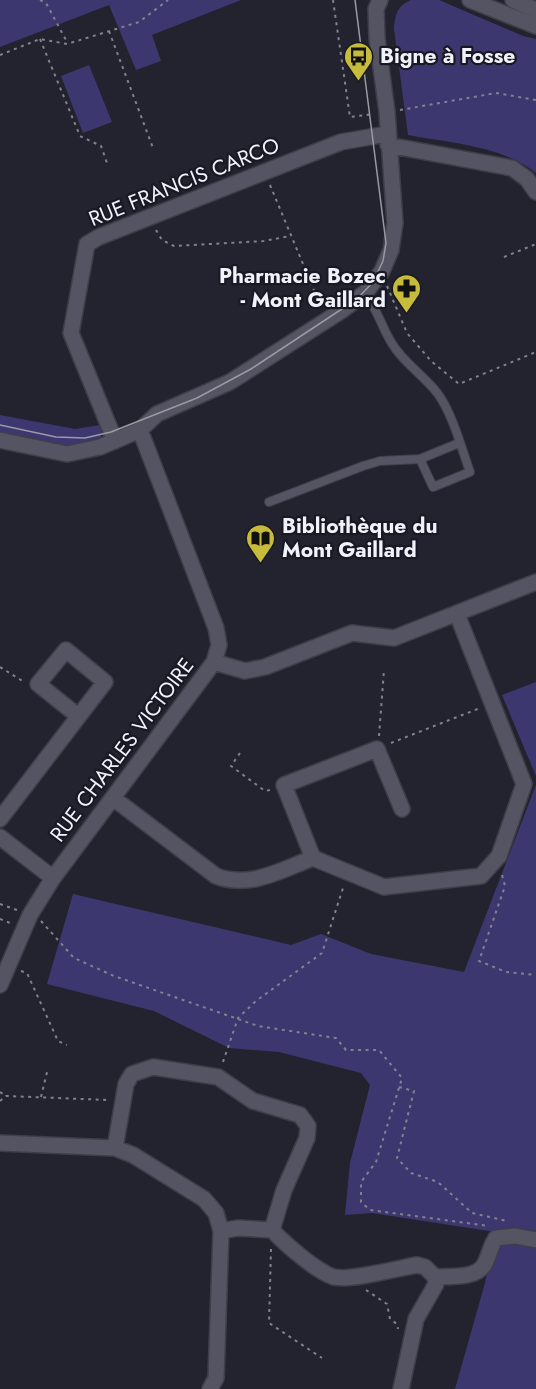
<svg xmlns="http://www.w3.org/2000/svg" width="536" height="1389" font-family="Jost,sans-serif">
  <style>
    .green { fill: #3c386f }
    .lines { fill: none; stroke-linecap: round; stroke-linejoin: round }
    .service-casing { stroke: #3e3e49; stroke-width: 10 }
    .minor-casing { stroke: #3e3e49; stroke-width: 18 }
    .path { stroke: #82828d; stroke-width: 2; stroke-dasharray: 3 4.5; stroke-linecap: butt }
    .service { stroke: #545462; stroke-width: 8 }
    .minor { stroke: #545462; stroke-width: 15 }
    .tram { stroke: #9a9aa4; stroke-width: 1.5 }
    .labels { text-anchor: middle; stroke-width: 4.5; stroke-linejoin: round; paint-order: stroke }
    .poi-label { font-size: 21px; font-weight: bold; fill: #f1f1fa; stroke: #191925; text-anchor: start }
    .street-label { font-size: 21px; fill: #f1f1fa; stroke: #191925 }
  </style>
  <rect width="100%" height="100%" fill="#23232f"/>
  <path class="green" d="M0,0H241L152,35L161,61L136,70L109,5L0,47Z
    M411,0H439L523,36L536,39V173C503,146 450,143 408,135L394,29C395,15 397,6 411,0Z
    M89,65L112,122L83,133L61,76Z
    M0,415L75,429L100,425L102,432L100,440L72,448L0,433Z
    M536,682V776L502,695Z
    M536,785V1389H455L485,1283L495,1232L372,1213L345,1215L350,1163L370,1085L361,1073L279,1052L229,1048L154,1011L47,984L73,894L291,945L321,934L371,954L464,972Z"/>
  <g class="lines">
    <defs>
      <path id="service" d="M420,459L459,443
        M269,502L363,466L380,461L420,459L433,487L470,472C461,447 453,415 438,394C424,375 403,363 391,342C381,325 377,309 365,293"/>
      <path id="minor" d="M470,0L536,26
        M513,0L536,10
        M388,145L512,168L527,179L536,192
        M0,440L67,454L100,447L140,430L157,414L230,382L341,311L365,293L382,271L391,250L395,223L387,112L377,38L376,9L380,0
        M115,441L71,333L87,244L99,237L341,142L387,134
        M214,662L245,671L265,667L352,633L394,638L536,582
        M113,798L216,876C250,889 281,870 313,858L284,785L377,749L402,809
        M0,819L105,682L66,650L38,684L78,716
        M0,837L53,878
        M313,858L384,887L481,876L499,856L524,784L457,614
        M0,985L30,915L53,878L214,662L219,645L216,628L140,430
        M0,1143L115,1148L133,1155L204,1199L216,1213L221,1231L216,1378L210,1389
        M115,1148L126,1084L132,1074L153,1067L218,1077L253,1101L300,1115L308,1126L307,1138L284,1190L272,1230
        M221,1231L238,1228L272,1230C284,1243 317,1272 334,1277C350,1281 399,1268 417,1265L425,1267L435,1277L436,1284L416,1319L401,1389
        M435,1277C450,1276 475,1279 484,1265C489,1257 490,1247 496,1238L515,1236L536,1240"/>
    </defs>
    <use href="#service" class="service-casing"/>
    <use href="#minor" class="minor-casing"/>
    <path class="path" d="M40,0L46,3L67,42
      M333,0L350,117L374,114
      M109,31L153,148
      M40,39L80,136L101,146L107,163
      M0,55L40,39L67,44L139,22L168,0
      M400,110L496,93L536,100
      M270,185L321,307
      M156,230L162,240L174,246L264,241L290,236
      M504,257L536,244
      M387,286L407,333L431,361L459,384L536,352
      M0,667L24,682
      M379,736L384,670
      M391,743L480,708
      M240,753L231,766L265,791L270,790
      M502,875L505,886L479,961L506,972L536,975
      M0,904L17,910
      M0,919L10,923
      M41,921L74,958L114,976L258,1026L336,1038L346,1050H379L402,1078L376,1162L361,1182V1202L370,1210L489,1226
      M21,971L27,973L58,1041L67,1045
      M223,1062L238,1018L256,1001L322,953L344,885
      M399,1087L414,1091L397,1158L411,1173L438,1182L472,1213L507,1221
      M0,1092L6,1096
      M41,1097L48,1068
      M0,1101L6,1096L108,1100
      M271,1249L269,1323L322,1358
      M366,1290L387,1304L390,1319L397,1324L398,1329"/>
    <use href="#service" class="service"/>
    <use href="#minor" class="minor"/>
    <path class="tram" d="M0,425L56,437L85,438L111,432L197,398L251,369L357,299L373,282L383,261L386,243L355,0"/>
  </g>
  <defs>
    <symbol id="bus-pin" viewBox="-11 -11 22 30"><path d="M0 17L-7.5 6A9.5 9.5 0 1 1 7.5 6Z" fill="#c7bb3c" stroke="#191925"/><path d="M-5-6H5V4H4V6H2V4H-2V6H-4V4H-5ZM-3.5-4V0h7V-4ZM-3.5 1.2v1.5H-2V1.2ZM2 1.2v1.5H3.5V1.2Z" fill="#111"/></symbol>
    <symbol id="pharmacy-pin" viewBox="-11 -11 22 30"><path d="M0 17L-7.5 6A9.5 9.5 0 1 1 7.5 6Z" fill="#c7bb3c" stroke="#191925"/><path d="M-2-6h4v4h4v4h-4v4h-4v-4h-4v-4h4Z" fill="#111"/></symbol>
    <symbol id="library-pin" viewBox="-11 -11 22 30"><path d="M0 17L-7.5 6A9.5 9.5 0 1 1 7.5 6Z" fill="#c7bb3c" stroke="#191925"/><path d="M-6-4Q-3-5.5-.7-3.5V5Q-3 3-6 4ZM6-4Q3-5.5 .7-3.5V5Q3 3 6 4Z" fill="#111"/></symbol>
  </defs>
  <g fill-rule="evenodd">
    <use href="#bus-pin" x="342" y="40" width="33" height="45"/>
    <use href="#pharmacy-pin" x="390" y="272" width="33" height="45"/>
    <use href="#library-pin" x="244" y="522" width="33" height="45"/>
  </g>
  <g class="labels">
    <g class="poi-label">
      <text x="380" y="63">Bigne à Fosse</text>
      <text x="386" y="283" text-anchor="end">Pharmacie Bozec<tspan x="386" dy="24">- Mont Gaillard</tspan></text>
      <text x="282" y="533">Bibliothèque du<tspan x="282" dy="24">Mont Gaillard</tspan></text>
    </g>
    <g class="street-label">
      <text transform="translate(184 182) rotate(-22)" y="7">RUE FRANCIS CARCO</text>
      <text transform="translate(122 750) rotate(-53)" y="7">RUE CHARLES VICTOIRE</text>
    </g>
  </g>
</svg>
